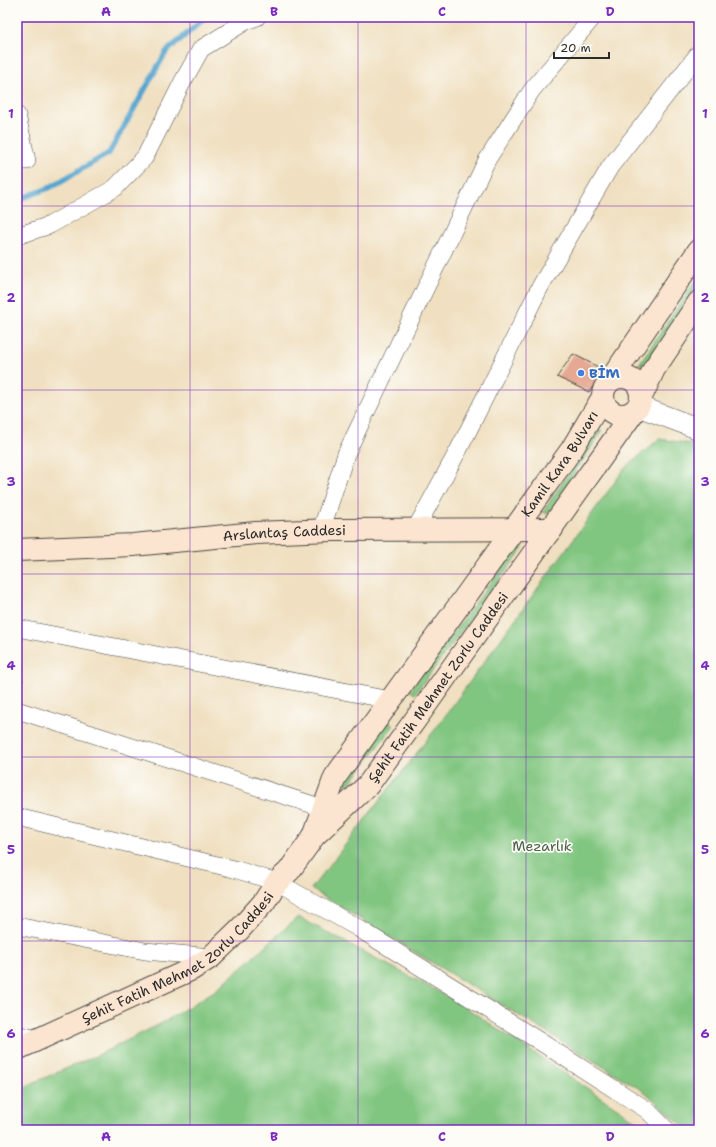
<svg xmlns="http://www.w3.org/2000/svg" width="716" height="1147" font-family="'Shantell Sans',sans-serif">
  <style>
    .green { fill: #81c680; stroke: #567856 }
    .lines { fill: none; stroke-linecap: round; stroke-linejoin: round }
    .stream { stroke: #55a5cf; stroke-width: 5.5 }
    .building { fill: #e6a793 }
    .minor-casing { stroke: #494642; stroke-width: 18 }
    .tertiary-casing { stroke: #494642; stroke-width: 22 }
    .secondary-casing { stroke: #494642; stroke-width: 24 }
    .minor { stroke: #fff; stroke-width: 17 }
    .tertiary { stroke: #fff; stroke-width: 21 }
    .secondary { stroke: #fce5d0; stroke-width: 22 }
    .grid { fill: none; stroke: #7b2cbf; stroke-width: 1; stroke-opacity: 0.55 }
    .shop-dot { fill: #3f7fe0; stroke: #fdfcf7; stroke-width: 1.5 }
    .labels { text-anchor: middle; stroke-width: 3.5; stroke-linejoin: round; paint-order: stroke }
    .shop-label { font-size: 14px; font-weight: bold; fill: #366cbe; stroke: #fdfcf7; text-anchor: start }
    .street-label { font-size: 14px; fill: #2b2b2b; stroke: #fdfcf7 }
    .park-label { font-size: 14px; fill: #496149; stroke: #fdfcf7 }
    .neatline { fill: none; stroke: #7b2cbf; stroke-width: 1.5 }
    .grid-label { font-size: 13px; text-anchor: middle; font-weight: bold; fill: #7b2cbf }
  </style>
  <rect width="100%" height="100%" fill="#fdfcf7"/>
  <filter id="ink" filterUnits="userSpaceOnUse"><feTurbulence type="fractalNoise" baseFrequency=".025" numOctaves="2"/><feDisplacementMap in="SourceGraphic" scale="8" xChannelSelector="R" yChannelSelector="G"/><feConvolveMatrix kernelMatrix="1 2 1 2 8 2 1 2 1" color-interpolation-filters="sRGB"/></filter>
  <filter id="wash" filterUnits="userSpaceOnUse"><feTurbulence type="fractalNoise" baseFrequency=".012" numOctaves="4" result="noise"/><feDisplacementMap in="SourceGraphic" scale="16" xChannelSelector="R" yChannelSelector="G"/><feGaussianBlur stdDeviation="0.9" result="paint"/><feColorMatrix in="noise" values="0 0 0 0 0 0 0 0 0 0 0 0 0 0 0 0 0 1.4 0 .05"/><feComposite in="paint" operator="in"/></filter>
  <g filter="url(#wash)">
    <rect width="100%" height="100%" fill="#f0e0c1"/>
    <path class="green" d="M699,276V286L643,366L639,364Z
      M598,428L602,431L548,514L543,512Z
      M659,439L699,445V1130H688L645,1092L311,889L440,723L625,468Z
      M518,546L523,548L415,694L410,691Z
      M388,722L394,725L348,785L343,781Z
      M298,917L456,1001L650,1130H17V1093L28,1085L100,1054L164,1022L216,990Z"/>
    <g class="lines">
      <path class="stream" d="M17,200L49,188L109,153L166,52L206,17"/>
    </g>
    <g id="blocks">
      <path class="building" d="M573,354L604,370L589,392L557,377Z
        M17,663L23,681L17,683Z"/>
    </g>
  </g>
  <g filter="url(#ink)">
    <use href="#blocks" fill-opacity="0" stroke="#494642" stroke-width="1"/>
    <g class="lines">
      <defs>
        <path id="minor" d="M17,115L27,161
          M17,236L50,225L115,188L145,157L182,83L201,49L246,21L257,17
          M415,530L459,449L540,287L610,167L699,53
          M321,531L346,454L487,160L532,90L593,17
          M17,628L390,700
          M17,710L323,808
          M17,817L234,869L277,882L358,928L536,1039L647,1110L667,1130
          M17,926L145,951L211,957
          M17,1034L40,1040"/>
        <path id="tertiary" d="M638,406L699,429"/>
        <g id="secondary">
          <circle cx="622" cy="396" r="19"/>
          <path d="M609,382L699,250"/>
          <path d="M641,397L654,369L699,302"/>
          <path id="s1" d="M17,550L133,545L256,533L331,530L552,529"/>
          <path id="s2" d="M315,833L335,777L572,449L603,397"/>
          <path id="s3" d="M17,1049L192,969L211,957L240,929L264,902L277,882L289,871L314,836L368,785L418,716L635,410"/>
        </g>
      </defs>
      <use href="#minor" class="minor-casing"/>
      <use href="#tertiary" class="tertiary-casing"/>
      <use href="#secondary" class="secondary-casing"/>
      <use href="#minor" class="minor"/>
      <use href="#tertiary" class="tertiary"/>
      <use href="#secondary" class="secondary"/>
    </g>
  </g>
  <path class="grid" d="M190,17V1130M358,17V1130M526,17V1130M17,206H699M17,390H699M17,574H699M17,757H699M17,941H699"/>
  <circle class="shop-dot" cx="581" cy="373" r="4"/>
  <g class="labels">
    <g class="shop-label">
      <text x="589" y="378">BİM</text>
    </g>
    <g class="street-label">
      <text dy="5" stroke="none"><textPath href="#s2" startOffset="445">Kamil Kara Bulvarı</textPath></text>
      <text dy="5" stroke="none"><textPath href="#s1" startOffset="268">Arslantaş Caddesi</textPath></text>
      <text dy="5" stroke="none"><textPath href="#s3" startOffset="569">Şehit Fatih Mehmet Zorlu Caddesi</textPath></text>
      <text dy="5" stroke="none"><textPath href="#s3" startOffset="187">Şehit Fatih Mehmet Zorlu Caddesi</textPath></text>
    </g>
    <g class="park-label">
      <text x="542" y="851">Mezarlık</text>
    </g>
  </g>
  <rect width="716" height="1147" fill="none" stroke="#fdfcf7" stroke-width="44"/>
  <path d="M554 52v6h55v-6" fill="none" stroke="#2b2b2b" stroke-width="2"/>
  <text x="560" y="52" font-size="12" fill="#2b2b2b" stroke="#fdfcf7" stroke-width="3" paint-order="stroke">20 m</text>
  <rect x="22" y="22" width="672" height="1103" class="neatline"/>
  <g class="grid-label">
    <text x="106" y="16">A</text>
    <text x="274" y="16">B</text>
    <text x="442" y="16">C</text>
    <text x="610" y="16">D</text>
    <text x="11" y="118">1</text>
    <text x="705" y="118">1</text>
    <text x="11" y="302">2</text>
    <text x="705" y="302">2</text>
    <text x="11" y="486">3</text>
    <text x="705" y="486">3</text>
    <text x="11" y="670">4</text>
    <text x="705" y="670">4</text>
    <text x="11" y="854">5</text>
    <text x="705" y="854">5</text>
    <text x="11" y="1038">6</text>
    <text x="705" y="1038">6</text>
    <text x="106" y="1141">A</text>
    <text x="274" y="1141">B</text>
    <text x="442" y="1141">C</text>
    <text x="610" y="1141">D</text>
  </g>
</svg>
